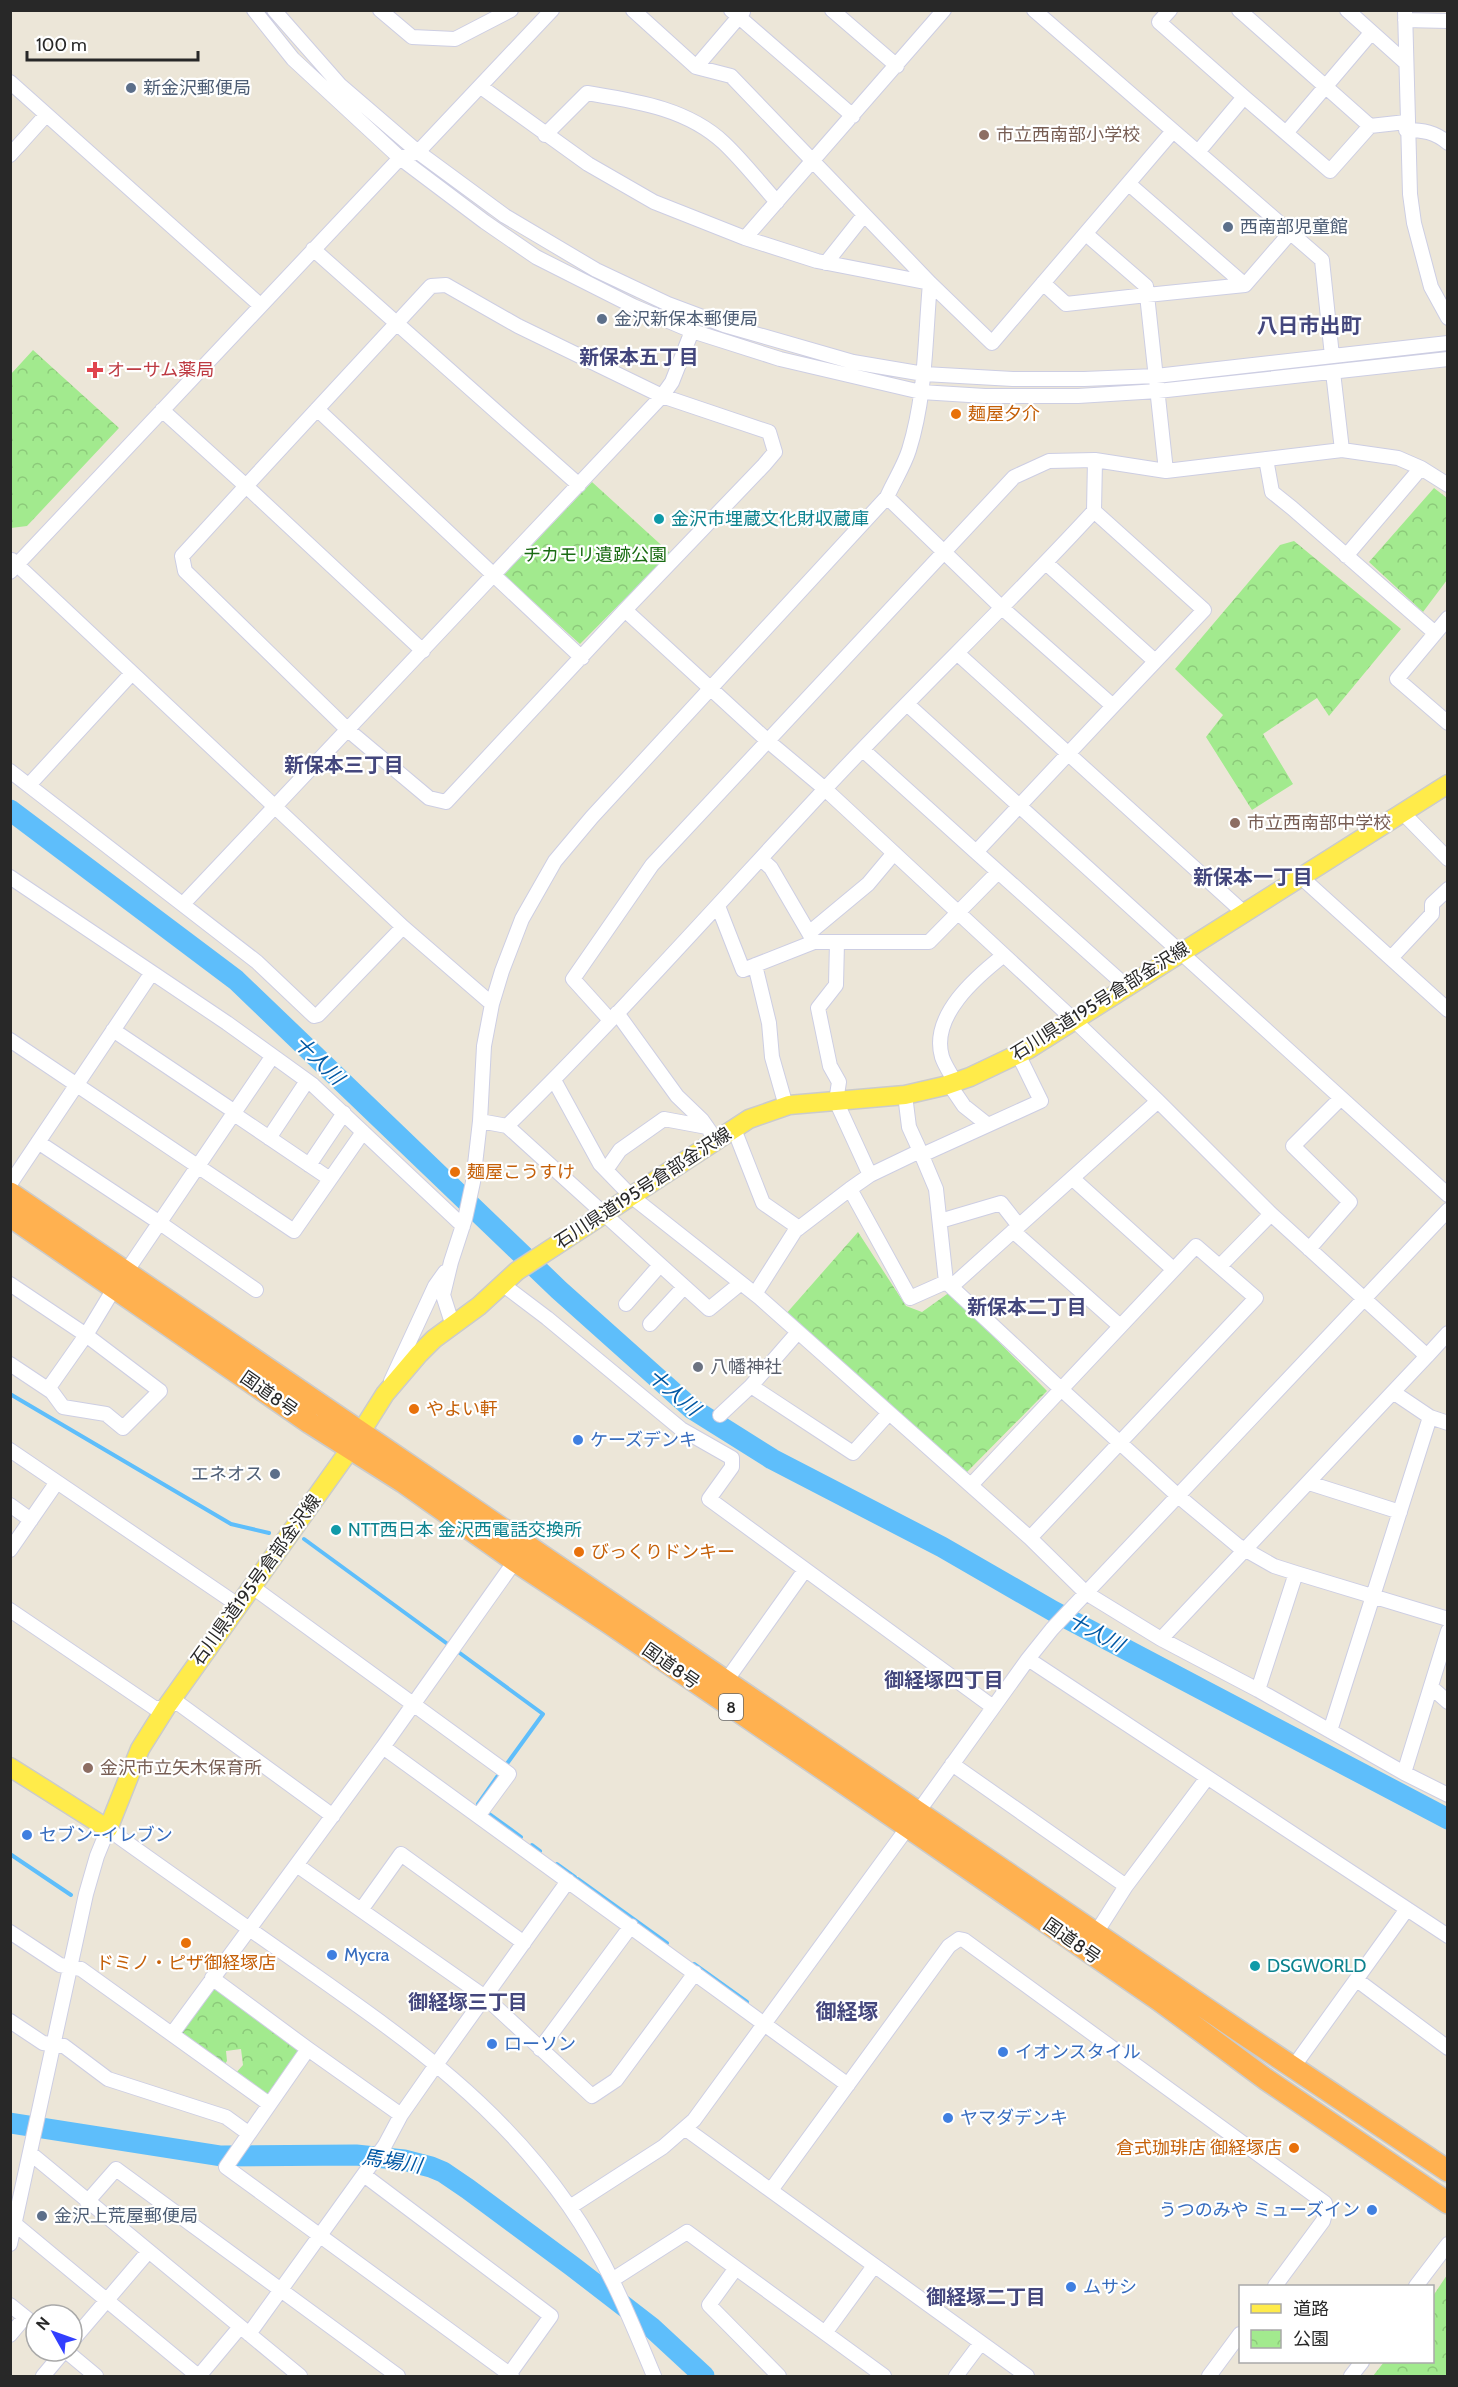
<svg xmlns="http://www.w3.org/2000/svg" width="1458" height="2387" font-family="Cabin,'Noto Sans JP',sans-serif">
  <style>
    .park { fill: url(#park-crowns) }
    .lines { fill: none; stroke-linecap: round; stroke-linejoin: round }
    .stream { stroke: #5ebefb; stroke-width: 4 }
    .river { stroke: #5ebefb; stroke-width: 21 }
    .minor-casing { stroke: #cdcee3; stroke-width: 16 }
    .major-casing { stroke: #cbcbcb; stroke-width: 21 }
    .highway-casing { stroke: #cbcbcb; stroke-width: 24 }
    .minor { stroke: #fff; stroke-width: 14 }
    .major { stroke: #ffeb4a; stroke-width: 18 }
    .highway { stroke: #ffb150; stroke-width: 21 }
    .service-dot { fill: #5c6f8a; stroke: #fff; stroke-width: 2 }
    .education-dot { fill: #8d6e63; stroke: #fff; stroke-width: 2 }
    .health-dot { fill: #e0444e; stroke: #fff; stroke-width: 2 }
    .food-dot { fill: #e8710a; stroke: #fff; stroke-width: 2 }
    .culture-dot { fill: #0f9aa8; stroke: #fff; stroke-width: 2 }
    .worship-dot { fill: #6b7280; stroke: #fff; stroke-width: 2 }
    .shop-dot { fill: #3f7fe0; stroke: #fff; stroke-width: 2 }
    .labels { text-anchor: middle; stroke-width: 4.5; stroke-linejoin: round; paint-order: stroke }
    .shield { fill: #fff; stroke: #686868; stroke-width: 1.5 }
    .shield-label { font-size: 16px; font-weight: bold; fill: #282828 }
    .service-label { font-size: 18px; fill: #4e5e75; stroke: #fff; text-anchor: start }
    .education-label { font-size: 18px; fill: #785e54; stroke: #fff; text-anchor: start }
    .health-label { font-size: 18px; fill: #be3a42; stroke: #fff; text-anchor: start }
    .food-label { font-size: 18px; fill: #c56008; stroke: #fff; text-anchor: start }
    .culture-label { font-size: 18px; fill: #0d838f; stroke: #fff; text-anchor: start }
    .park-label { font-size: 18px; fill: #196b12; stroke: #fff }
    .street-label { font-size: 18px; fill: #282828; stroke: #fff }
    .worship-label { font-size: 18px; fill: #5b616d; stroke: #fff; text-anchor: start }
    .shop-label { font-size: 18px; fill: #366cbe; stroke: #fff; text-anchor: start }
    .neighbourhood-label { font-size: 20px; font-weight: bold; fill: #44477d; stroke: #fff }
    .water-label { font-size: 20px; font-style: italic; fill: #0058a4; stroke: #fff }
    .quarter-label { font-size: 21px; font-weight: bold; fill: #44477d; stroke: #fff }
  </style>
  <defs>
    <pattern id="park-crowns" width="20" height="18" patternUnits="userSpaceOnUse" patternTransform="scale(1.5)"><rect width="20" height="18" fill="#a2ea8e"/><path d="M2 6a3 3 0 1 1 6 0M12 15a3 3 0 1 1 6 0" fill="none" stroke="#8cc97a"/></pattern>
  </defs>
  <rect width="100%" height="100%" fill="#ece6d8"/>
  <path class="park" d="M33,350L119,428L27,526L11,528V374Z
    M592,482L670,553L580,644L504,575Z
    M1434,488L1447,498V580L1423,612L1369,562Z
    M1294,541L1401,629L1329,716L1317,698L1263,734L1293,784L1252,810L1206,737L1223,715L1175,669L1280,545Z
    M858,1232L906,1306L922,1312L950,1292L1047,1391L967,1472L785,1315Z
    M216,1989L297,2047L298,2055L271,2094L264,2095L235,2074L243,2065L241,2049L226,2051L227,2061L224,2065L182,2036L181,2029L209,1990Z
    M1447,2275V2376H1373L1384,2362H1432L1433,2296Z"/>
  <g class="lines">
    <path class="stream" d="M10,1394L231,1524L269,1533
      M304,1539L449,1645
      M457,1651L543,1714L506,1765
      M478,1804L499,1774
      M488,1813L521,1837
      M532,1845L540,1851
      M10,1854L71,1895
      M557,1864L575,1877
      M578,1879L667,1943
      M694,1964L747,2002"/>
    <path class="river" d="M10,810L236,980L559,1290L691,1408L772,1459L942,1547L1053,1611L1448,1819
      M10,2123L221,2156L356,2155L404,2160L431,2167L443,2172L468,2189L572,2266L651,2327L704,2376"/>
    <defs>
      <path id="minor" d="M254,10L293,59L400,158L485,222L536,257L633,306L692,331L780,359L921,392L985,396H1078L1158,391L1448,359
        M274,10L340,85L418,152L505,216L596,270L668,304L724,325L853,362L924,374L1013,379H1084L1156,376L1448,343
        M380,10L412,37L455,39L511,10
        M633,10L696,67L731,76L930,283
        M731,10L853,116
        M832,10L897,66
        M1034,10L1322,260L1332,356
        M1170,10L1159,22L1244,97
        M1239,10L1370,126
        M1347,10L1405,62
        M1405,10L1410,194L1414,223L1431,287L1448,318
        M1405,20L1448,21
        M696,67L743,12
        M10,82L260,305
        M481,87L588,164L654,202L745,238L817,261L930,283
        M1406,130C1423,130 1435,132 1448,143
        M1286,133L1371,33
        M545,135L587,93C635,101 687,108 724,143C743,161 760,183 777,202
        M1198,152L1244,97L1330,171L1370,126L1406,122
        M10,155L46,115
        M1129,184L1245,285
        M745,238L944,10
        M313,249L579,485
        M826,263L864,215
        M1043,283L1066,304L1147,295L1146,286L1086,234
        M1333,372L1342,450
        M317,409L582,658
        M162,410L246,486L182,556L185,571L348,730L429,798L446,802L625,610
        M1266,459L1272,492L1292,508L1435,633
        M1166,471L1147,295L1245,285L1290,233
        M887,497L1001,607L1113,706L1204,610L1094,511
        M1346,556L1421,468
        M12,560L403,927L492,1004
        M1046,563L1155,661
        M10,572L400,158L418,152L552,10
        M1448,618L1397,679L1448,723
        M423,651L246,486L431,286L446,285L518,326L662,396L672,382L692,331
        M957,653L1243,912
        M907,704L1448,1195
        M1113,706L976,852L1127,987
        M863,750L976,852
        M10,771L257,962L314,1016L318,1015L403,927
        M29,785L132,673
        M1402,812L1448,859
        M761,859L771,868L813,940
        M10,877L227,1023L313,1085L363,1132
        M1301,877L1448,1010
        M183,904L662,396L769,432L775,452L764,465L625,610L769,742L825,789L1075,1021L1158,1101L1271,1214L1427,1356L1393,1392
        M718,906L743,970L814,942H929L998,872
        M809,933L868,884L894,853
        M837,942L836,985L818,1008L830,1066L839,1082L836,1101L870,1175
        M1391,958L1432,914V904L1448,889
        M755,965L769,1023L772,1057L786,1106
        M617,1013L677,1096L702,1120L716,1140
        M610,1020L573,979L652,865L1014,477L1049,461L1095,460
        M113,1030L235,1112
        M10,1040L294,1231L363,1132L463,1226
        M554,1080L600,1164L631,1196L760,1298L1030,1538L1086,1593L1161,1639L1258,1690L1404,1773L1448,1795
        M955,1082C951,1074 945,1066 942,1057C930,1016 976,977 1004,955
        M949,1084L964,1106L988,1125
        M234,1114L330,1179
        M480,1121L507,1126C617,1018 719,903 824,790C912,695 1007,606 1094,511L1095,460L1166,471L1342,450L1398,458L1421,468L1448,485
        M507,1126L709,1309L741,1283
        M734,1129L763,1203L799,1228
        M269,1138L307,1081
        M38,1142L160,1223L256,1290
        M920,1151L936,1189L946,1282
        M922,1155L1041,1101L1018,1054
        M309,1165L344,1113
        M606,1170L620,1150L664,1119L707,1127
        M1072,1178L1173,1269
        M10,1184L151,974
        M850,1189L870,1175L920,1151L909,1127L905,1095
        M1448,1210L1052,1629L1028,1659L1448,1936
        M940,1221L1001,1203L1019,1226
        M1013,1231L1120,1326
        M1309,1249L1350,1202L1293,1146L1341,1098
        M1220,1266L1271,1214
        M126,1272L272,1057
        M10,1284L86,1335L48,1389
        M502,1284L547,1318L681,1429L732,1458V1467L709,1499L993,1707
        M952,1286L1158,1101
        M755,1294L795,1231L850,1189L910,1298L946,1282L1061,1389L1177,1495L1237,1545L1274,1566L1296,1573L1448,1619
        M626,1304L660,1265
        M650,1324L684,1287
        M453,1326L443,1295L451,1262L465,1219L473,1182L480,1121L484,1046L492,1004L502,971L522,919L555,861L592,817L887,497C894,481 904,466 909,450C926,396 925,339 930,283L992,343L1173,131
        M1427,1356L1448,1333
        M10,1364L52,1392L63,1407L106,1414L123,1428L160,1391L86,1335L115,1287
        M391,1381L435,1286L445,1272
        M751,1386L853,1453L889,1413
        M720,1415L751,1386L798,1332
        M10,1450L57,1482
        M1309,1483L1400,1512
        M971,1485L1196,1246L1256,1298L1030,1538
        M10,1505L31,1520
        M10,1550L57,1482L238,1605
        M251,1586L509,1774L478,1816
        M10,1610L156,1709L178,1703L333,1816
        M1161,1639L1393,1392L1430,1417L1448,1423
        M726,1681L805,1570
        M1431,1687L1448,1702
        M1258,1690L1296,1573
        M1330,1731L1430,1417
        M383,1747L515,1561
        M952,1764L1126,1886
        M1404,1773L1448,1631
        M918,1812L1028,1659
        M298,1866L485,1997L592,2096L616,2080L695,1973
        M361,1910L401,1854L524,1943
        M10,1932L60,1965L81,1969L269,2104
        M1096,1933L1126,1886L1207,1778
        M212,1978L308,2049L401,2115
        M1357,1980L1448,2048
        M10,2021L43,2043L64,2046L108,2079L226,2117L248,2133
        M172,2034L383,1747L848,2085
        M308,2049L226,2167L512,2376
        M540,2049L631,1926
        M1294,2066L1407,1909
        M686,2129L1027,2376
        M30,2153L300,2376
        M364,2175L551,2316L508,2376
        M771,2190L949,1946L959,1939L964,1940L1325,2203L1326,2209L1323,2221L1275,2286
        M87,2202L116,2169L398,2376
        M570,2207L663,2147L694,2120L908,1827
        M16,2225L198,2376
        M10,2244L86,1894L97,1856L108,1829C176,1878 244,1925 312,1973C411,2043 498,2104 569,2206C606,2259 630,2318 654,2376
        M736,2268L884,2376
        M612,2280L687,2232L736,2268L709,2305L779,2376
        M1416,2286L1448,2244
        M10,2305L25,2317
        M825,2333L874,2266
        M249,2334L385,2145L401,2115L443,2055L568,1881
        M10,2335L25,2317L36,2326
        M72,2341L148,2252
        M66,2351L96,2376
        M43,2376L64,2351
        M199,2376L240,2327
        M956,2376L980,2344
        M1209,2376L1240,2334
        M1351,2376L1362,2362"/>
      <path id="major" d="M10,1767L108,1829L140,1749L167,1706L351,1448L385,1394L419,1354L434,1339L479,1306L517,1271L749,1119L789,1105L905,1095L944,1086L970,1077L1029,1049L1448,784"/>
      <path id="highway" d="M10,1193L1239,2031L1448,2171
        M10,1216L310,1423L403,1482L515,1561L609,1623L908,1827L1159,2000L1267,2080L1448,2203"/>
    </defs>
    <use href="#minor" class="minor-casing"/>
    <use href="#major" class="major-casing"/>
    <use href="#highway" class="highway-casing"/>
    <use href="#minor" class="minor"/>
    <use href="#major" class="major"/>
    <use href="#highway" class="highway"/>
  </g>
  <g class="service-dot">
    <circle cx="131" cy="88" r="6"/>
    <circle cx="1228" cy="227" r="6"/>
    <circle cx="602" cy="319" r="6"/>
    <circle cx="275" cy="1474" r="6"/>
    <circle cx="42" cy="2216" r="6"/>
  </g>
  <g class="education-dot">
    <circle cx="984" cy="135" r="6"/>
    <circle cx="1235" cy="823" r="6"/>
    <circle cx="88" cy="1768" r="6"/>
  </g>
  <path class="health-dot" d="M92 361h6v6h6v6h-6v6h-6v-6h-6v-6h6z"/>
  <g class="food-dot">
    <circle cx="956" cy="414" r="6"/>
    <circle cx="455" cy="1172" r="6"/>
    <circle cx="414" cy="1409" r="6"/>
    <circle cx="579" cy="1552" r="6"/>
    <circle cx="186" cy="1943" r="6"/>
    <circle cx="1294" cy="2148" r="6"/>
  </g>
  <g class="culture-dot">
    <circle cx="659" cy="519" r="6"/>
    <circle cx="336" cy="1530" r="6"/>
    <circle cx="1255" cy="1966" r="6"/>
  </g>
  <circle class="worship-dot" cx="698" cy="1367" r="6"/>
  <g class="shop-dot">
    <circle cx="578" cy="1440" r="6"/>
    <circle cx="27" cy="1835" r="6"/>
    <circle cx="332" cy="1955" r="6"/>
    <circle cx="492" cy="2044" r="6"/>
    <circle cx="1003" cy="2052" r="6"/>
    <circle cx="948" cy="2118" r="6"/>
    <circle cx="1372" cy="2210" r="6"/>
    <circle cx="1071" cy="2287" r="6"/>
  </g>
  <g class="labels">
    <rect class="shield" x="719" y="1694" width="24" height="26" rx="4.5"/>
    <g class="shield-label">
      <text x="731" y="1713">8</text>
    </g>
    <g class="service-label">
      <text x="143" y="94">新金沢郵便局</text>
      <text x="1240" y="233">西南部児童館</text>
      <text x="614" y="325">金沢新保本郵便局</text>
      <text x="263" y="1480" text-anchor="end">エネオス</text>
      <text x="54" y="2222">金沢上荒屋郵便局</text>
    </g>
    <g class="education-label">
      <text x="996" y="141">市立西南部小学校</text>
      <text x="1247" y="829">市立西南部中学校</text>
      <text x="100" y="1774">金沢市立矢木保育所</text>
    </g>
    <g class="health-label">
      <text x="107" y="376">オーサム薬局</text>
    </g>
    <g class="food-label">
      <text x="968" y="420">麺屋夕介</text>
      <text x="467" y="1178">麺屋こうすけ</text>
      <text x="426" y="1415">やよい軒</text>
      <text x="591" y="1558">びっくりドンキー</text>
      <text x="186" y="1969" text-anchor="middle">ドミノ・ピザ御経塚店</text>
      <text x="1282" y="2154" text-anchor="end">倉式珈琲店 御経塚店</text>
    </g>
    <g class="culture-label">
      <text x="671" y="525">金沢市埋蔵文化財収蔵庫</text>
      <text x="348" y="1536">NTT西日本 金沢西電話交換所</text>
      <text x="1267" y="1972">DSGWORLD</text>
    </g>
    <g class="park-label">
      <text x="595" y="561">チカモリ遺跡公園</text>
    </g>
    <g class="street-label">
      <text transform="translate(1100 1001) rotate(-32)" y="6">石川県道195号倉部金沢線</text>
      <text transform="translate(643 1188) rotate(-33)" y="6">石川県道195号倉部金沢線</text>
      <text transform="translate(269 1394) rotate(35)" y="6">国道8号</text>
      <text transform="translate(256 1580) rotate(-54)" y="6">石川県道195号倉部金沢線</text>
      <text transform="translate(671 1666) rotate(35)" y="6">国道8号</text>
      <text transform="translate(1072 1941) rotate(35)" y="6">国道8号</text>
    </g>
    <g class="worship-label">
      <text x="710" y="1373">八幡神社</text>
    </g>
    <g class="shop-label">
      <text x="590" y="1446">ケーズデンキ</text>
      <text x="39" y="1841">セブン-イレブン</text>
      <text x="344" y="1961">Mycra</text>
      <text x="504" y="2050">ローソン</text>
      <text x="1015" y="2058">イオンスタイル</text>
      <text x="960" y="2124">ヤマダデンキ</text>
      <text x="1360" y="2216" text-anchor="end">うつのみや ミューズイン</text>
      <text x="1083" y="2293">ムサシ</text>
    </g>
    <g class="neighbourhood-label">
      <text x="639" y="364">新保本五丁目</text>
      <text x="344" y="772">新保本三丁目</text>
      <text x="1253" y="884">新保本一丁目</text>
      <text x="1027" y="1314">新保本二丁目</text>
      <text x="944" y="1687">御経塚四丁目</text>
      <text x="468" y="2009">御経塚三丁目</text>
      <text x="986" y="2304">御経塚二丁目</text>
    </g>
    <g class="water-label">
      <text transform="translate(319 1060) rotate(44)" y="7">十人川</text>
      <text transform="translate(674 1392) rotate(40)" y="7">十人川</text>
      <text transform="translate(1096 1632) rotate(28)" y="7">十人川</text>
      <text transform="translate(392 2161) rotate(9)" y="7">馬場川</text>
    </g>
    <g class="quarter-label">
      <text x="1309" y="333">八日市出町</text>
      <text x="847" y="2019">御経塚</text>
    </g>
  </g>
  <rect width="1458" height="2387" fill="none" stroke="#282828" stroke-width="24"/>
  <rect x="1239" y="2285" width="195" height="78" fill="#ffffff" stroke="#a9a9a9" stroke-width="1.5"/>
  <rect x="1251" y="2304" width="30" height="9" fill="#ffeb4a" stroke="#a9a9a9" stroke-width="1.5"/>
  <text x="1293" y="2315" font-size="18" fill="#282828">道路</text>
  <rect x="1251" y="2330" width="30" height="18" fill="url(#park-crowns)" stroke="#a9a9a9" stroke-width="1.5"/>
  <text x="1293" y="2345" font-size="18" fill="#282828">公園</text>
  <g transform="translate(54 2333) rotate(310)"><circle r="28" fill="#ffffff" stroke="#a9a9a9" stroke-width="1.5"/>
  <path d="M0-4.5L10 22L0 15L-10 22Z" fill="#323fff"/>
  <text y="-9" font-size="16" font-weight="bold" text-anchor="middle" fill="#282828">N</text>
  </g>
  <path d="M27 51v9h171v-9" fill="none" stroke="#282828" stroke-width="3"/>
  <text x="36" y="51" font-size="18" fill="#282828" stroke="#ffffff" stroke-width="4.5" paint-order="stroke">100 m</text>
</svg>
